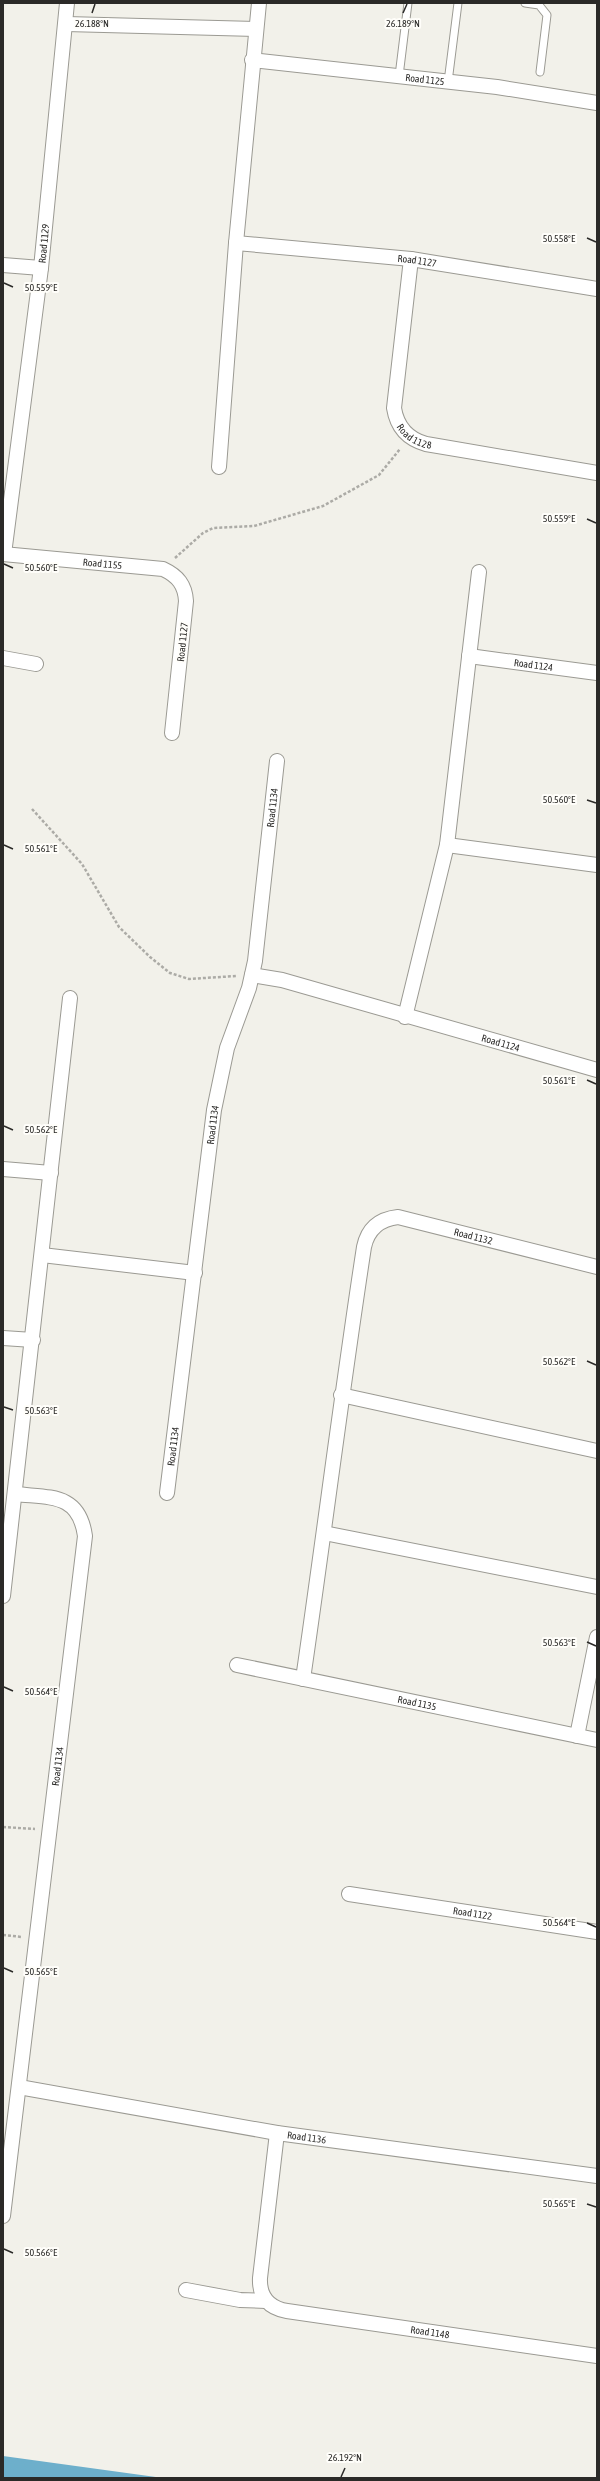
<svg xmlns="http://www.w3.org/2000/svg" width="600" height="2481" font-family="'Asap Condensed',sans-serif">
  <style>
    .water { fill: #6dafcb }
    .lines { fill: none; stroke-linecap: round; stroke-linejoin: round }
    .lane-casing { stroke: #9b9a93; stroke-width: 9 }
    .street-casing { stroke: #9b9a93; stroke-width: 16 }
    .path { stroke: #acaba6; stroke-width: 2.5; stroke-dasharray: 3 2; stroke-linecap: butt }
    .lane { stroke: #fff; stroke-width: 7 }
    .street { stroke: #fff; stroke-width: 14 }
    .ticks { fill: none; stroke: #2b2a28; stroke-width: 1.5 }
    .labels { text-anchor: middle; stroke-width: 4; stroke-linejoin: round; paint-order: stroke }
    .street-label { font-size: 10px; fill: #2b2a28; stroke: #fffefa }
    .ticks-label { font-size: 10px; text-anchor: middle; fill: #2b2a28; stroke: #fffefa; stroke-width: 4; stroke-linejoin: round; paint-order: stroke }
  </style>
  <rect width="100%" height="100%" fill="#f2f1ea"/>
  <path class="water" d="M3,2456L163,2478H3Z"/>
  <g class="lines">
    <defs>
      <path id="lane" d="M525,3L539,5L547,15L540,72
        M399,76L408,3
        M448,82L458,3"/>
      <g id="street">
        <path d="M66,24L256,29"/>
        <path id="s1" d="M252,60L497,87L597,103"/>
        <path id="s2" d="M236,243L411,259L597,289"/>
        <path id="s3" d="M411,259L394,408C397,427 408,439 426,444L597,473"/>
        <path d="M3,265L41,268"/>
        <path d="M219,467L236,243L259,3"/>
        <path id="s4" d="M3,554L163,569C178,576 185,585 186,601L172,733"/>
        <path id="s5" d="M4,554L41,268L67,3"/>
        <path id="s6" d="M469,656L597,673"/>
        <path d="M3,658L36,664"/>
        <path d="M447,845L597,865"/>
        <path id="s7" d="M252,975L282,980L597,1070"/>
        <path d="M405,1017L447,845L479,572"/>
        <path d="M3,1169L51,1173"/>
        <path d="M42,1255L195,1273"/>
        <path d="M3,1338L33,1340"/>
        <path d="M341,1395L597,1451"/>
        <path id="s8" d="M167,1493L214,1110L227,1048L249,988L255,961L277,761"/>
        <path d="M324,1533L597,1587"/>
        <path d="M3,1596L70,998"/>
        <path id="s9" d="M237,1665L597,1740"/>
        <path id="s10" d="M303,1679C324,1535 342,1390 364,1247C368,1228 380,1219 398,1217L597,1267"/>
        <path d="M577,1736L597,1637"/>
        <path id="s11" d="M349,1894L597,1932"/>
        <path id="s12" d="M19,2087L277,2133L597,2176"/>
        <path id="s13" d="M277,2133L260,2278C259,2297 269,2308 287,2311L597,2356"/>
        <path id="s14" d="M3,2216L85,1536C79,1493 50,1498 16,1494"/>
        <path d="M186,2290L240,2300L266,2301"/>
      </g>
    </defs>
    <use href="#lane" class="lane-casing"/>
    <use href="#street" class="street-casing"/>
    <path class="path" d="M175,558L203,533L213,528L254,526L323,506L379,475L400,449
      M32,809L82,864L119,927L150,957L170,973L189,979L236,976
      M3,1827L35,1829
      M3,1935L22,1937"/>
    <use href="#lane" class="lane"/>
    <use href="#street" class="street"/>
  </g>
  <path class="ticks" d="M92,13L95,4M403,13L407,4M587,238L596,242M4,283L13,287M587,519L596,523M4,564L13,568M587,800L596,803M4,845L13,849M587,1080L596,1084M4,1126L13,1130M587,1361L596,1365M4,1407L13,1410M587,1642L596,1646M4,1687L13,1691M587,1923L596,1927M4,1968L13,1972M587,2204L596,2207M4,2249L13,2253M341,2477L345,2468"/>
  <g class="labels">
    <g class="street-label">
      <text dy="4" stroke="none"><textPath href="#s1" startOffset="174">Road 1125</textPath></text>
      <text dy="4" stroke="none"><textPath href="#s5" startOffset="313">Road 1129</textPath></text>
      <text dy="4" stroke="none"><textPath href="#s2" startOffset="182">Road 1127</textPath></text>
      <text dy="4" stroke="none"><textPath href="#s3" startOffset="187">Road 1128</textPath></text>
      <text dy="4" stroke="none"><textPath href="#s4" startOffset="100">Road 1155</textPath></text>
      <text transform="translate(182 642) rotate(-84)" y="4">Road 1127</text>
      <text dy="4" stroke="none"><textPath href="#s6" startOffset="65">Road 1124</textPath></text>
      <text dy="4" stroke="none"><textPath href="#s8" startOffset="695">Road 1134</textPath></text>
      <text dy="4" stroke="none"><textPath href="#s7" startOffset="258">Road 1124</textPath></text>
      <text dy="4" stroke="none"><textPath href="#s8" startOffset="371">Road 1134</textPath></text>
      <text dy="4" stroke="none"><textPath href="#s10" startOffset="563">Road 1132</textPath></text>
      <text dy="4" stroke="none"><textPath href="#s8" startOffset="47">Road 1134</textPath></text>
      <text dy="4" stroke="none"><textPath href="#s9" startOffset="184">Road 1135</textPath></text>
      <text dy="4" stroke="none"><textPath href="#s14" startOffset="453">Road 1134</textPath></text>
      <text dy="4" stroke="none"><textPath href="#s11" startOffset="125">Road 1122</textPath></text>
      <text dy="4" stroke="none"><textPath href="#s12" startOffset="292">Road 1136</textPath></text>
      <text dy="4" stroke="none"><textPath href="#s13" startOffset="338">Road 1148</textPath></text>
    </g>
  </g>
  <g class="ticks-label">
    <text x="92" y="27">26.188°N</text>
    <text x="403" y="27">26.189°N</text>
    <text x="559" y="242">50.558°E</text>
    <text x="41" y="291">50.559°E</text>
    <text x="559" y="522">50.559°E</text>
    <text x="41" y="571">50.560°E</text>
    <text x="559" y="803">50.560°E</text>
    <text x="41" y="852">50.561°E</text>
    <text x="559" y="1084">50.561°E</text>
    <text x="41" y="1133">50.562°E</text>
    <text x="559" y="1365">50.562°E</text>
    <text x="41" y="1414">50.563°E</text>
    <text x="559" y="1646">50.563°E</text>
    <text x="41" y="1695">50.564°E</text>
    <text x="559" y="1926">50.564°E</text>
    <text x="41" y="1975">50.565°E</text>
    <text x="559" y="2207">50.565°E</text>
    <text x="41" y="2256">50.566°E</text>
    <text x="345" y="2461">26.192°N</text>
  </g>
  <rect width="600" height="2481" fill="none" stroke="#2b2a28" stroke-width="8"/>
</svg>
